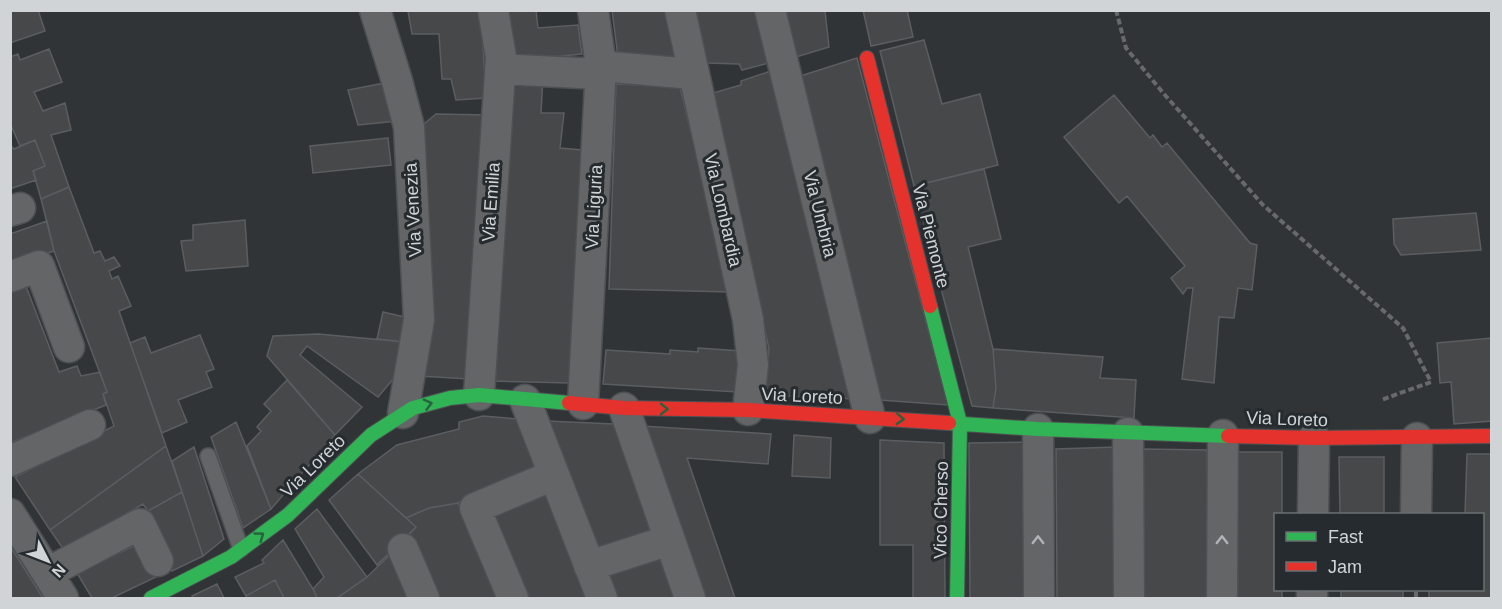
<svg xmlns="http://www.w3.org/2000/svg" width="1502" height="609" font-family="Arial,sans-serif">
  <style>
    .building { fill: #46484a; stroke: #5b5e60; stroke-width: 1.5 }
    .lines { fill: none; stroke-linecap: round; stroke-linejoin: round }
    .lane-casing { stroke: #4d5153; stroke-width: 18 }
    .street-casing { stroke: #4d5153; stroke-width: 33 }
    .fast-casing { stroke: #4d5153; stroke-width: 16 }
    .jam-casing { stroke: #4d5153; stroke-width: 16 }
    .path { stroke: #67696a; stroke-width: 4; stroke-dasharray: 6 3; stroke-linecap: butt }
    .lane { stroke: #636567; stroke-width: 15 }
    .street { stroke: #636567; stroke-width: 30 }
    .fast { stroke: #30b455; stroke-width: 14 }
    .jam { stroke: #e5322d; stroke-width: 14 }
    .oneway { stroke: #29623e }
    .oneway2 { stroke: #afb3b5 }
    .labels { text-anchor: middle; stroke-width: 6; stroke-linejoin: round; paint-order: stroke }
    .street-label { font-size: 18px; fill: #d0d4d7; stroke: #252b2f }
  </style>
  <rect width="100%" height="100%" fill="#313437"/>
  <path class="building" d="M10,10H38L45,31L10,43Z
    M411,10H481L486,98L456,100L451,79H442L439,34H412L408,11Z
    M505,10H536L538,28L578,25L582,54L541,58L512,65Z
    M612,10H666L676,60L618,57Z
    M696,10H758L769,63L742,70L739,64L707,63Z
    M786,10H827L825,11L829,47L796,57Z
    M863,10H907L913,37L871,46Z
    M924,40L942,104L980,94L998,165L914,186L880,51Z
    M49,49L62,82L34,92L43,111L65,103L71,130L51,135L69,187L41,199L33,171L45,166L35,140L20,146L10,123V57L18,54L20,60Z
    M857,58L948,405L880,400L794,78Z
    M771,71L857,399L765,395L769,349L713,93L741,85V81Z
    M511,73L543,76L541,113H564L560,148L582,150L570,383L492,381Z
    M390,82L397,121L358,125L348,90Z
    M616,84L680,87L730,292L609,289Z
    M1114,95L1150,138L1153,135L1162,147L1167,143L1250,243L1257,245L1252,290L1238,288L1234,318L1219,317L1214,383L1182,379L1193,288H1187L1183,294L1171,278L1185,266L1127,196L1119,203L1064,137Z
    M436,114L489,115L469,379L419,376V128Z
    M388,138L391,165L313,173L310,146Z
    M35,140L45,166L33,171L36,180L10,189V145L14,149Z
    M984,169L1001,239L968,247L993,349L996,388L993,408L972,406L914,186Z
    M69,187L94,253L100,251L105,261L114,257L120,266L109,271L112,279L118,276L131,306L119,311L166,446L50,530L15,477L114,426L103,394L107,392L54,251L41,199Z
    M1476,213L1481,250L1401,255L1394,244L1393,219Z
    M245,220L248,266L186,271L181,241L193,240V225Z
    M47,221L54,251L10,266V234Z
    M24,281L59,372L77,366L81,376L100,372L107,392L103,394L106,405L10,443V286Z
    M383,312L409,318L405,342L377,339Z
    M318,334L405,342L400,371L378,397L307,346L300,355L362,407L335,435L267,356L273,336Z
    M200,335L214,369L206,372L212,387L178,400L187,422L162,433L130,343L145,337L151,353Z
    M1492,338V421L1454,424L1451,382L1440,383L1437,343Z
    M698,348L741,351L738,392L603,384L606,350L670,354V350L698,352Z
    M993,349L1103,357L1100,378L1136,380L1134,418L993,408L996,388Z
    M287,380L335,435L271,509L247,446L261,431L257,427L271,411L264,404Z
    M483,416L518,419L538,470L458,503L429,508L406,518L358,474L397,445L459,429V422Z
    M547,421L614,424L654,534L595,552Z
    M236,422L271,509L243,528L211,437Z
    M641,426L771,434L768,464L687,458L735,598H703Z
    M794,435L831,438L830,478L792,476Z
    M880,440L944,443L945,598H913V545H880Z
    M1027,442L1028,598H970L969,443Z
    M166,446L182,492L148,511L143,504L64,550L50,530Z
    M194,447L224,539L203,556L172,461Z
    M1117,447L1118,598H1057L1056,449Z
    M1142,449L1207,450L1209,598H1143Z
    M1236,452H1282V514H1276V590H1282V598H1236Z
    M1467,454H1492V598H1429V590H1482V514H1465Z
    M1339,457H1384V514H1340Z
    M358,474L416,527L377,565L329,500Z
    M546,490L590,598H524L488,513Z
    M182,492L203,556L172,571L148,511Z
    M458,503L499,598H435L408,536L416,527L406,518L429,508Z
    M317,509L367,577L337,598H317L313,589L324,577L295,529Z
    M283,540L313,589L317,598H284L275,580L246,596L235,577L264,563L262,560Z
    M140,543L156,577L112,598H92L77,573Z
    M10,546L43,598H10Z
    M397,548L418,598H337L367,577Z
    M658,553L675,598H615L604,572Z
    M275,580L284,598H247L246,596Z
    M217,584L224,598H194L192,596Z
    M1341,590H1403V598H1341Z"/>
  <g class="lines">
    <defs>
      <path id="lane" d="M208,456L241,549"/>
      <path id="street" d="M375,10L397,81L409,127L419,320L403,413
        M680,10L748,319L753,365L748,410
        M770,10L870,418
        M601,66L692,74
        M500,69L601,74
        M10,211L20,208
        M10,277L39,266L69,347
        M479,395L501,57L493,10
        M525,400L602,598
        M583,404L601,66L593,10
        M624,408L690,598
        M1038,429L1039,598
        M1128,433L1129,598
        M10,461L90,425
        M10,514L63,598
        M1313,514L1314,438
        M1416,514L1417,438
        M403,549L424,598
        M589,566L670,540
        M47,573L140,524L158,561
        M513,598L475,508L554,475
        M1222,598L1223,435
        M1312,598V590"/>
      <path id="fast" d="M930,306L960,423L957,598
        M949,423L1038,429L1228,436
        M151,598L231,557L288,515L371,435L413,408L450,398L479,395L569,403"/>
      <path id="jam" d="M867,58L930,306
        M569,403L624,408L748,410L949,423
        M1228,436L1314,438L1492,436"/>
    </defs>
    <use href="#lane" class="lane-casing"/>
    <use href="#street" class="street-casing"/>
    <use href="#fast" class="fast-casing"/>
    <use href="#jam" class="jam-casing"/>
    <path class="path" d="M1116,10L1126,48L1164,94L1263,205L1403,328L1431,382L1381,400
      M1416,598V590"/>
    <use href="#lane" class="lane"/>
    <use href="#street" class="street"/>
    <use href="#fast" class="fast"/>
    <use href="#jam" class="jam"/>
  </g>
  <defs><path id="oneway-chevron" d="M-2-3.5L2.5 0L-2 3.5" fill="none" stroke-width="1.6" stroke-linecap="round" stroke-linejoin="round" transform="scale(1.5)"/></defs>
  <g class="oneway">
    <use href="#oneway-chevron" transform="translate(428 404) rotate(-15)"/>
    <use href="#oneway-chevron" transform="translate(664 409) rotate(1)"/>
    <use href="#oneway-chevron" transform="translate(900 419) rotate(3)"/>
    <use href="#oneway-chevron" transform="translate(260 536) rotate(-36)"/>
  </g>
  <g class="oneway2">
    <use href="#oneway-chevron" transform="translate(1038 540) rotate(-90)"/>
    <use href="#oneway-chevron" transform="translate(1222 540) rotate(-90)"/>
  </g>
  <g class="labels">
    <g class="street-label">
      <text transform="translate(491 202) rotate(-86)" y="6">Via Emilia</text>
      <text transform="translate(594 207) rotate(-87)" y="6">Via Liguria</text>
      <text transform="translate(413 210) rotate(-93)" y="6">Via Venezia</text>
      <text transform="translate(723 210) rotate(77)" y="6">Via Lombardia</text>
      <text transform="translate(820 214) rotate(76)" y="6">Via Umbria</text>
      <text transform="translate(931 236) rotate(76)" y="6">Via Piemonte</text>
      <text transform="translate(802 396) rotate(3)" y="6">Via Loreto</text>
      <text transform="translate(1287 419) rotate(2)" y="6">Via Loreto</text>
      <text transform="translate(313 466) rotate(-44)" y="6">Via Loreto</text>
      <text transform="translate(941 510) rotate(-89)" y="6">Vico Cherso</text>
    </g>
  </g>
  <rect width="1502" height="609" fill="none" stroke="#d0d4d7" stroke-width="24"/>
  <rect x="1274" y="513" width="210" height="78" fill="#252b2f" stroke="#696f72" stroke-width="1.5"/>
  <rect x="1286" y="532" width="30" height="9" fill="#30b455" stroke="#696f72" stroke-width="1.5"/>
  <text x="1328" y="543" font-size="18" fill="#d0d4d7">Fast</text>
  <rect x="1286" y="562" width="30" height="9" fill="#e5322d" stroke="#696f72" stroke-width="1.5"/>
  <text x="1328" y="573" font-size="18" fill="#d0d4d7">Jam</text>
  <g transform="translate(48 561) rotate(132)" stroke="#252b2f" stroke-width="4.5" paint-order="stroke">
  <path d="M0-4.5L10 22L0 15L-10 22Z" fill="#d0d4d7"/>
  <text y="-9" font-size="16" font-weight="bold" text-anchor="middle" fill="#d0d4d7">N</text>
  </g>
</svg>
